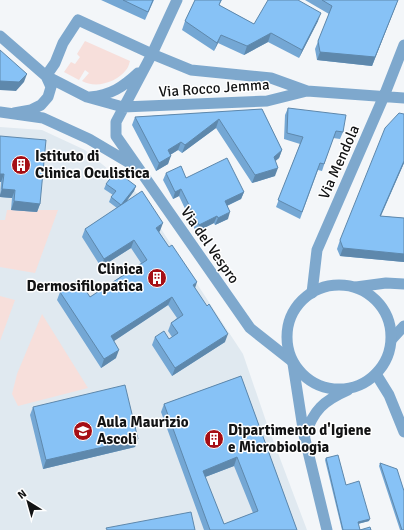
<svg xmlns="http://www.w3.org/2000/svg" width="404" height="530" font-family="Signika,sans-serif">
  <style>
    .built { fill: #e0e9f0 }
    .green { fill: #f7dfdb }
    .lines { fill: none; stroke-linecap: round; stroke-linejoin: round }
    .minor { stroke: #7ea8cd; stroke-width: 11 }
    .tertiary { stroke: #7ea8cd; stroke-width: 11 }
    .wall { fill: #74a7d4; fill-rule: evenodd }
    .shaded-wall { fill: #5e88ac }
    .building { fill: #87c2f6; stroke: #5e88ac; fill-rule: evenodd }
    .labels { text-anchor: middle; stroke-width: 3; stroke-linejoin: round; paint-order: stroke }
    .street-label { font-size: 15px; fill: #121314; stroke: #fff }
    .poi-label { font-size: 15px; font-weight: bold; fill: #121314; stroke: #fff; text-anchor: start }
  </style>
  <rect width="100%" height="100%" fill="#f3f6f9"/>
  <path class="built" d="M0,127L42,130L85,150L138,194L243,354L267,424L307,530H0Z"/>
  <path class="green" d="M85,41L130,61C129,64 128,68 126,70C117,82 96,89 82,81L89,73L85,70L79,80L64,72L71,62L75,64L80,57L77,54Z
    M7,210H58L35,273L0,267V220H5Z
    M0,296L15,300L0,341Z
    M42,314L88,388L18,406L12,394L17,374Z"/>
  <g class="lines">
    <path class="minor" d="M177,0L152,54L116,122V136L250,328L293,362
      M0,36L46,76L87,97L123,107L267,101L307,91
      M90,97C111,95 123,87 138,73
      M0,112L43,118L89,139L133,165
      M14,113L31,110L41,105L48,97L51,87L46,76L55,63L63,43L78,20L152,54L191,70L271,78L307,91L404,98
      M356,287L386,283L404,284
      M312,293L317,250L384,96L404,45
      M392,339L404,326
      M376,374L389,395L404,432"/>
    <path class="tertiary" d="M287 337a52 52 0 1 1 104 0a52 52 0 1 1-104 0Z
      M293,364L304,435L327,530
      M305,435C314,410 323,401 348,390"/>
  </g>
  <path class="wall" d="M101,0H154L145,20Z
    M195,0H222L219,5L254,24L318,21L299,58L268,42L244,55L218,43L214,51L182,30L185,21Z
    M305,0H398L372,66L317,60L315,49L329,14Z
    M288,108L343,132L340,139L333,138L322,171L318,170L300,219L276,207L300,144L284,139L285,115Z
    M262,109L282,150L279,158L275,161V176L252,183L216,128L182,153L178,150L170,155L168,164L156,171L132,125L135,117Z
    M404,114V163L381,216L404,218V262L340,256L337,249L340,240Z
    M0,136L40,204L37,212L11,210L12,198L0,197L1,182H0Z
    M166,173L186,178L244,192L241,199L227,206L228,219L215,225L214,223L196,232L179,196L173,199L163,180Z
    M106,184L136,186L134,191L125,203L160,231L159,232L195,288L225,342L172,376L152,345L155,337L169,339L172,337L168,331L171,323L177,318L168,305L114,341L116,358L101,368L57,300L60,292L90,297L141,263L131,248L101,267L82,237L85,229L117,208L109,202L111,197L113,195L104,189Z
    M241,376L297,530H204L161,412L164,404ZM234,466L253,513L224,524L205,477Z
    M33,407L138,439L135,447L43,469L30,415Z
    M326,458L346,485L369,521L358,524L360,530H371H342L325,460Z
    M380,463L404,530H400L379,466Z"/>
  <path class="shaded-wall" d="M398,0L372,66L317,60L320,52Z
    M321,13L318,21L299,58L302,50Z
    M271,33L268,42L244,55L247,46Z
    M221,35L218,43L214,51L217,43Z
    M27,74L24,82L16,91L0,90V81Z
    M219,119L216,128L182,153L185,145Z
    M181,142L178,150L165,158L168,150Z
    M282,150L279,158L271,165L274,157Z
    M171,156L168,164L156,171L159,163Z
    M404,161V163L377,224L380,216Z
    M278,168L275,176L252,183L255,175Z
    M0,174H4L1,182H0Z
    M136,186L134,191L120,210L121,205Z
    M2,189L15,190L12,198L0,197V195Z
    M181,189L179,196L173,199L175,192Z
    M244,192L241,199L222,208L225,201Z
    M14,201L40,204L37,212L11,210Z
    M230,212L228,219L215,225L218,218Z
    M217,216L214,223L196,232L199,225Z
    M163,223L160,231L153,236L156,228Z
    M134,240L131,248L101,267L104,259Z
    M343,248L404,254V262L340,256Z
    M197,282L194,291L193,285Z
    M172,297L168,305L108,345L111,336Z
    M228,334L225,342L172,376L175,368Z
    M119,350L116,358L101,368L104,359Z
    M138,439L135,447L43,469L46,460Z
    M237,457L234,466L200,479L203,471Z
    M370,519L369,521L357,524L358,522Z"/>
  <path class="building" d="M123,0H153L148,12Z
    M195,0H221L219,5L254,24L268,0H298L321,13L302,50L271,33L247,46L221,35L217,43L185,21Z
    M322,0H398L375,57L320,52L318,41L332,6Z
    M0,50L27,74L19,82L0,81Z
    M288,108L346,115L343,132L336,131L324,164L320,163L302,212L278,200L303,137L287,133Z
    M262,109L282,150L274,157L278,168L255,175L219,119L185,145L181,142L168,150L171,156L159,163L135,117Z
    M399,113L404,114V161L380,216L404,218V254L343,248L340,240L385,128Z
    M0,136L46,140L40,204L14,201L15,190L2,189L4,174H0Z
    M227,158L244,192L225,201L230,212L218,218L217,216L199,225L181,189L175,192L166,173L181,166L186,178Z
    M116,171L136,186L121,205L111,197L116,191L106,184Z
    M142,191L163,223L156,228L169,247L172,245L197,282L193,285L207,306L209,304L228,334L175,368L155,337L164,331L169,339L178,333L171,323L183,315L172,297L111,336L119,350L104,359L60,292L79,280L90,297L147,260L134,240L104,259L85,229Z
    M241,376L297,530H210L164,404ZM237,457L258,511L224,524L203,471Z
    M125,385L138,439L46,460L33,407Z
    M338,455L346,485L359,481L370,519L358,522L360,530L370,527L371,530H343L326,458Z
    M380,463L397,469L404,491V530H402Z
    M191,512L195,530H107L106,528Z"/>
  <defs>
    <symbol id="building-disc" viewBox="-11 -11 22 22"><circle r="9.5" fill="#a50e15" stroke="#fff"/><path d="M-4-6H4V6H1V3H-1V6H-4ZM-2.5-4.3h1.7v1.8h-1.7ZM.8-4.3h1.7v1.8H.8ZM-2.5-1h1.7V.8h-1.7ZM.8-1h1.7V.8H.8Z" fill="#fff"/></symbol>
    <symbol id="university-disc" viewBox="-11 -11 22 22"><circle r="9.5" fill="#a50e15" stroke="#fff"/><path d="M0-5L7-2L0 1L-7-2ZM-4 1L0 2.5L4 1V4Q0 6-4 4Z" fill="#fff"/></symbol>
  </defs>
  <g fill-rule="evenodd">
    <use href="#building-disc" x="10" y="154" width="22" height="22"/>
    <use href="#building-disc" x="146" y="267" width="22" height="22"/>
    <use href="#university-disc" x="72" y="420" width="22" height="22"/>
    <use href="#building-disc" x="203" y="428" width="22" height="22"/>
  </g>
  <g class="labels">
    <g class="street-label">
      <text transform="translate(214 88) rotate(-4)" y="5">Via Rocco Jemma</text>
      <text transform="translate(339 162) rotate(-66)" y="5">Via Mendola</text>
      <text transform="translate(210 245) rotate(55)" y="5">Via del Vespro</text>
    </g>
    <g class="poi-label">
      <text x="35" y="161">Istituto di<tspan x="35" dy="17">Clinica Oculistica</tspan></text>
      <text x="143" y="274" text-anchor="end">Clinica<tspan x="143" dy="17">Dermosifilopatica</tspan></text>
      <text x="97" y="427">Aula Maurizio<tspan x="97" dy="17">Ascoli</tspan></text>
      <text x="228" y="435">Dipartimento d'Igiene<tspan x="228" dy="17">e Microbiologia</tspan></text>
    </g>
  </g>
  <g transform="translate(28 502) rotate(323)" stroke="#ffffff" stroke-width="3" paint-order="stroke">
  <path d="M0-3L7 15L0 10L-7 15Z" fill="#121314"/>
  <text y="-6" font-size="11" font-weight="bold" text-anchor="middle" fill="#121314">N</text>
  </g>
</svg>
